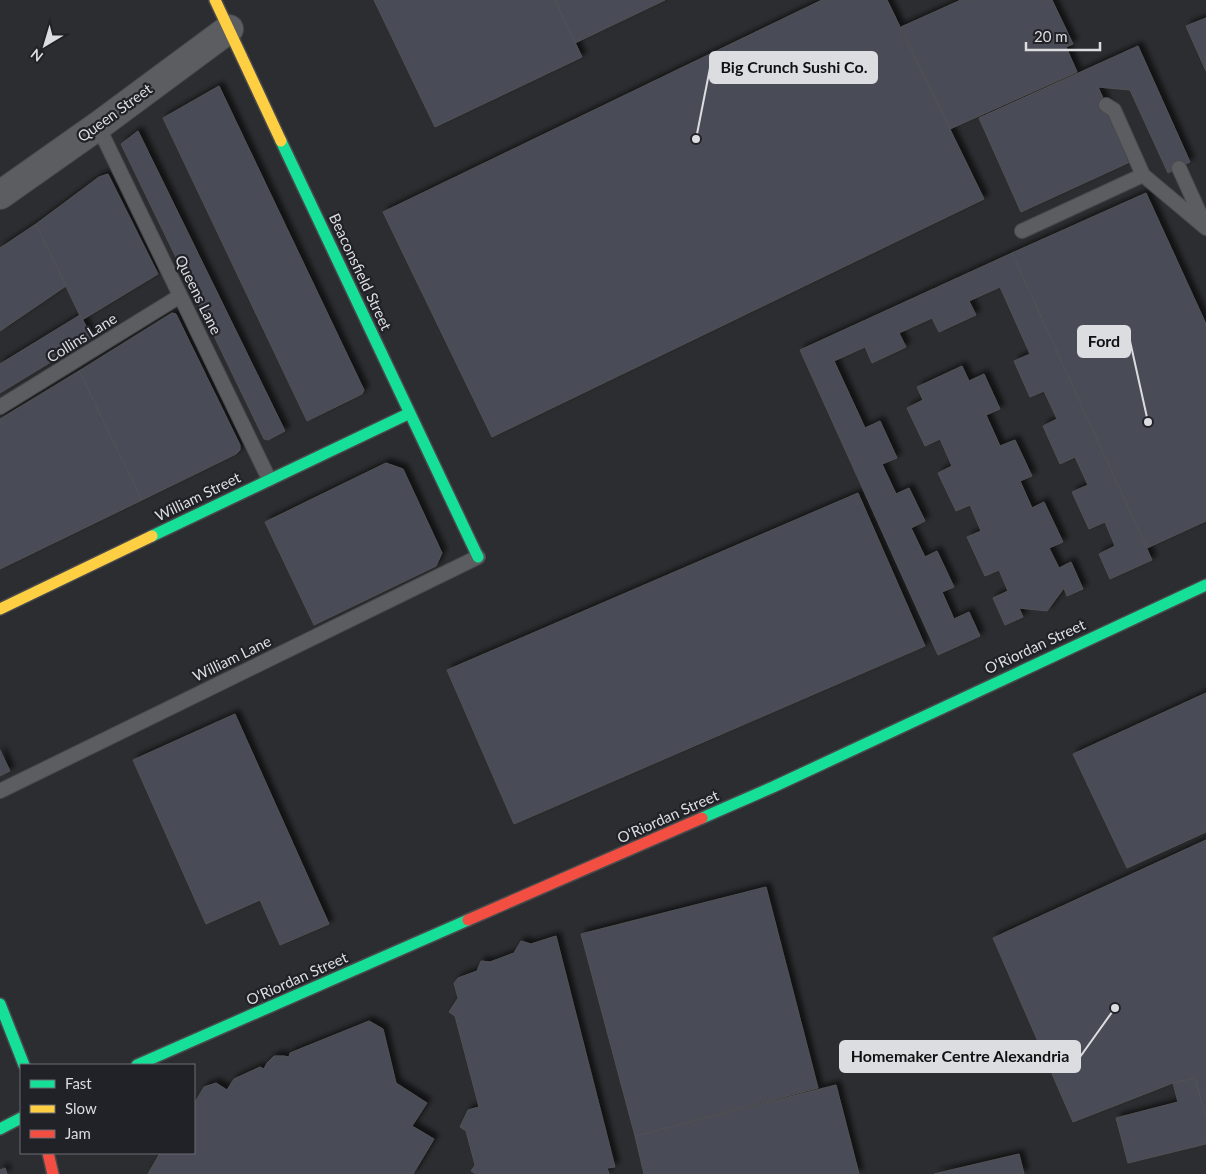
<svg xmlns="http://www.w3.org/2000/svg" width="1206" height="1174" font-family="Lato,sans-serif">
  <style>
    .building { fill: #494b56; stroke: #515255; filter: url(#shadow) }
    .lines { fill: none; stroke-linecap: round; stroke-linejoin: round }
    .lane-casing { stroke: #494a4d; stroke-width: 16 }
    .street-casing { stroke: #494a4d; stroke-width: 30 }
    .fast-casing { stroke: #494a4d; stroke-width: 14 }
    .slow-casing { stroke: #494a4d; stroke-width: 14 }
    .jam-casing { stroke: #494a4d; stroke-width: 14 }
    .lane { stroke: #5c5d60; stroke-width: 14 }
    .street { stroke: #5c5d60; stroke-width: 28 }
    .fast { stroke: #16e098; stroke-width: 11 }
    .slow { stroke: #ffcf43; stroke-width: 11 }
    .jam { stroke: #f24e42; stroke-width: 11 }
    .labels { text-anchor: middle; stroke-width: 4.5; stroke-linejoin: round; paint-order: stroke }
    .street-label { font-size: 15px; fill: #dcdde1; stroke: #202228 }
    .leader { fill: none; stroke: #dcdde1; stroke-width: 2 }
    .callout-dot { fill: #dcdde1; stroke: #202228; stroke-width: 2 }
    .callout { fill: #dcdde1; stroke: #dcdde1; stroke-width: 2 }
    .callout-label { font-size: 16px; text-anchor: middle; font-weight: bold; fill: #111 }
  </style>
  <defs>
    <filter id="shadow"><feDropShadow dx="4.5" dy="-4.5" stdDeviation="2.5" flood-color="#0009"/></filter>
  </defs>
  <rect width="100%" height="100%" fill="#2c2d30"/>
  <path class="building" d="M374,0H555L582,57L435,127Z
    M555,0H665L575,43Z
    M822,0H887L984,199L492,437L383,212Z
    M961,0H1052L1073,44L1066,47L1077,72L950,129L901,27Z
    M1206,18V71L1186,26Z
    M1138,46L1190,162L1168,173L1130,90L1098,87L1132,161L1021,212L979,118Z
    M219,86L364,390L362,394L307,421L163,118Z
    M138,131L285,431L268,440L264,439L121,144Z
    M108,174L158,274L82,320L36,224L99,177Z
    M1146,193L1206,324V521L1147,548L1012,253Z
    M36,224L66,286L0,331V248Z
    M1012,253L1152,560L1110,579L1099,554L1115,546L1105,522L1089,529L1072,492L1088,485L1075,457L1060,464L1043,426L1057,419L1044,391L1030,397L1014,361L1030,354L1000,287L969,301L976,315L939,332L932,318L899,333L906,347L872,363L865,347L834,361L865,428L880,421L897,458L882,464L896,494L909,488L925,521L911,528L925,557L937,551L954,587L942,592L954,619L969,612L980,636L938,655L800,350Z
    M172,313L176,314L240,445V450L236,454L142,500L79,371Z
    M80,315L92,337L0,393V364Z
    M962,366L969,381L984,374L1000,409L986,415L1000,446L1015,440L1032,476L1020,481L1032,508L1044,502L1063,542L1049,548L1059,568L1071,562L1083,589L1067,596L1064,588L1047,611L1019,608L1023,617L1005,625L993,598L1008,591L999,570L985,576L967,537L981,531L970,505L956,511L938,473L952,466L940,439L925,446L907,408L923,400L917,387Z
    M79,371L142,500L0,569V419Z
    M386,463L403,469L442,553L436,566L314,625L265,522Z
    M858,493L925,646L514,824L447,670Z
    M1206,693V832L1127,868L1073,754Z
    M235,714L329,924L280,945L260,900L206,924L133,760Z
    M0,750L10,771L0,776Z
    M1206,840V1113L1205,1114L1195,1078L1173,1083L1073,1122L993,938Z
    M766,887L818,1088L635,1136L581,934Z
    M556,936L615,1167L607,1168L609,1174H476L471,1171L475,1165L466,1131L460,1127L468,1110L479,1107L455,1016L449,1012L458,998L454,983L458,978L477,971L481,961L490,962L514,953L521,941L531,944Z
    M369,1021L383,1029L396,1083L427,1103L412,1126L434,1139L413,1174H148L160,1153H194V1104L204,1087L216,1083L227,1090L234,1079L260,1067L264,1069L267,1063L274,1056H284L289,1057L290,1053Z
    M1195,1078L1205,1114L1206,1113V1144L1128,1163L1116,1118L1178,1102L1173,1083Z
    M836,1085L859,1174H644L635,1136Z
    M1019,1154L1024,1174H934Z
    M5,1168L7,1174H0V1170Z"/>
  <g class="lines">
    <defs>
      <path id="lane" d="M1106,105L1114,110L1143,175
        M98,126L269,479
        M1179,168L1204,223
        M1022,231L1143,175L1206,228
        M0,407L180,296
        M0,791L478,557"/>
      <path id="street" d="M0,195L98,126L229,29"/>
      <path id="fast" d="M281,141L478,557
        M152,536L410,413
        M702,818L773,787L1206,585
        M0,1004L24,1065
        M137,1065L468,920
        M0,1129L21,1118"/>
      <path id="slow" d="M215,0L281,141
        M0,609L152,536"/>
      <path id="jam" d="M468,920L702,818
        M48,1153L53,1174"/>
    </defs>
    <use href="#lane" class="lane-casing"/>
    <use href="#street" class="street-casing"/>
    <use href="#fast" class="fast-casing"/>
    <use href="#slow" class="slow-casing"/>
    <use href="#jam" class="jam-casing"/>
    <use href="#lane" class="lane"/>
    <use href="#street" class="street"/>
    <use href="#fast" class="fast"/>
    <use href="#slow" class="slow"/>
    <use href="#jam" class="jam"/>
  </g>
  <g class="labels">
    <g class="street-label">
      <text transform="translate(115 113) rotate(-36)" y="5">Queen Street</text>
      <text transform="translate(360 272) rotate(65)" y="5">Beaconsfield Street</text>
      <text transform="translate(198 295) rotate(64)" y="5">Queens Lane</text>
      <text transform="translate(82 338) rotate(-32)" y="5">Collins Lane</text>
      <text transform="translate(198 497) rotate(-26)" y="5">William Street</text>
      <text transform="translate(1035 647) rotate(-25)" y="5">O'Riordan Street</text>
      <text transform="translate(232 659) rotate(-26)" y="5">William Lane</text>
      <text transform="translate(668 817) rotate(-24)" y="5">O'Riordan Street</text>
      <text transform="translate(297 979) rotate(-24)" y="5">O'Riordan Street</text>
    </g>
  </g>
  <path class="leader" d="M696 139L710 68M1148 422L1130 341M1115 1008L1080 1057"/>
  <g class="callout-dot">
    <circle cx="696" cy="139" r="5"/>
    <circle cx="1148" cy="422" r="5"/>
    <circle cx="1115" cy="1008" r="5"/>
  </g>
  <g class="callout">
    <rect x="710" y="52" width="167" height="31" rx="5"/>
    <rect x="1078" y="326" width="52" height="31" rx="5"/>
    <rect x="840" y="1041" width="240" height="31" rx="5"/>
  </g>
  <g class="callout-label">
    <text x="794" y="73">Big Crunch Sushi Co.</text>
    <text x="1104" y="347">Ford</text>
    <text x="960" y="1062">Homemaker Centre Alexandria</text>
  </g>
  <rect x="20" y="1064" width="175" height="90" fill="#202228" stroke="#6b6d72"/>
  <rect x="30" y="1080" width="25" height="8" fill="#16e098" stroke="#6b6d72"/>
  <text x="65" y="1089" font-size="15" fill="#dcdde1">Fast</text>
  <rect x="30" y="1105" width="25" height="8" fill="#ffcf43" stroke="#6b6d72"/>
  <text x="65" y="1114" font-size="15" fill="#dcdde1">Slow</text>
  <rect x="30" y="1130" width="25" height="8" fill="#f24e42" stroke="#6b6d72"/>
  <text x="65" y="1139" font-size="15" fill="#dcdde1">Jam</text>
  <g transform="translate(45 45) rotate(218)" stroke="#202228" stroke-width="4" paint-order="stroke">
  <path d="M0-4L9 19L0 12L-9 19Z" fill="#dcdde1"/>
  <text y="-8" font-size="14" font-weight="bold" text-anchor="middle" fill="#dcdde1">N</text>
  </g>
  <path d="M1026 42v8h74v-8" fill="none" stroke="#dcdde1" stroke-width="2.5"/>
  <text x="1034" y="42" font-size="15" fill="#dcdde1" stroke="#202228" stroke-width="4" paint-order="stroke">20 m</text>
</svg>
